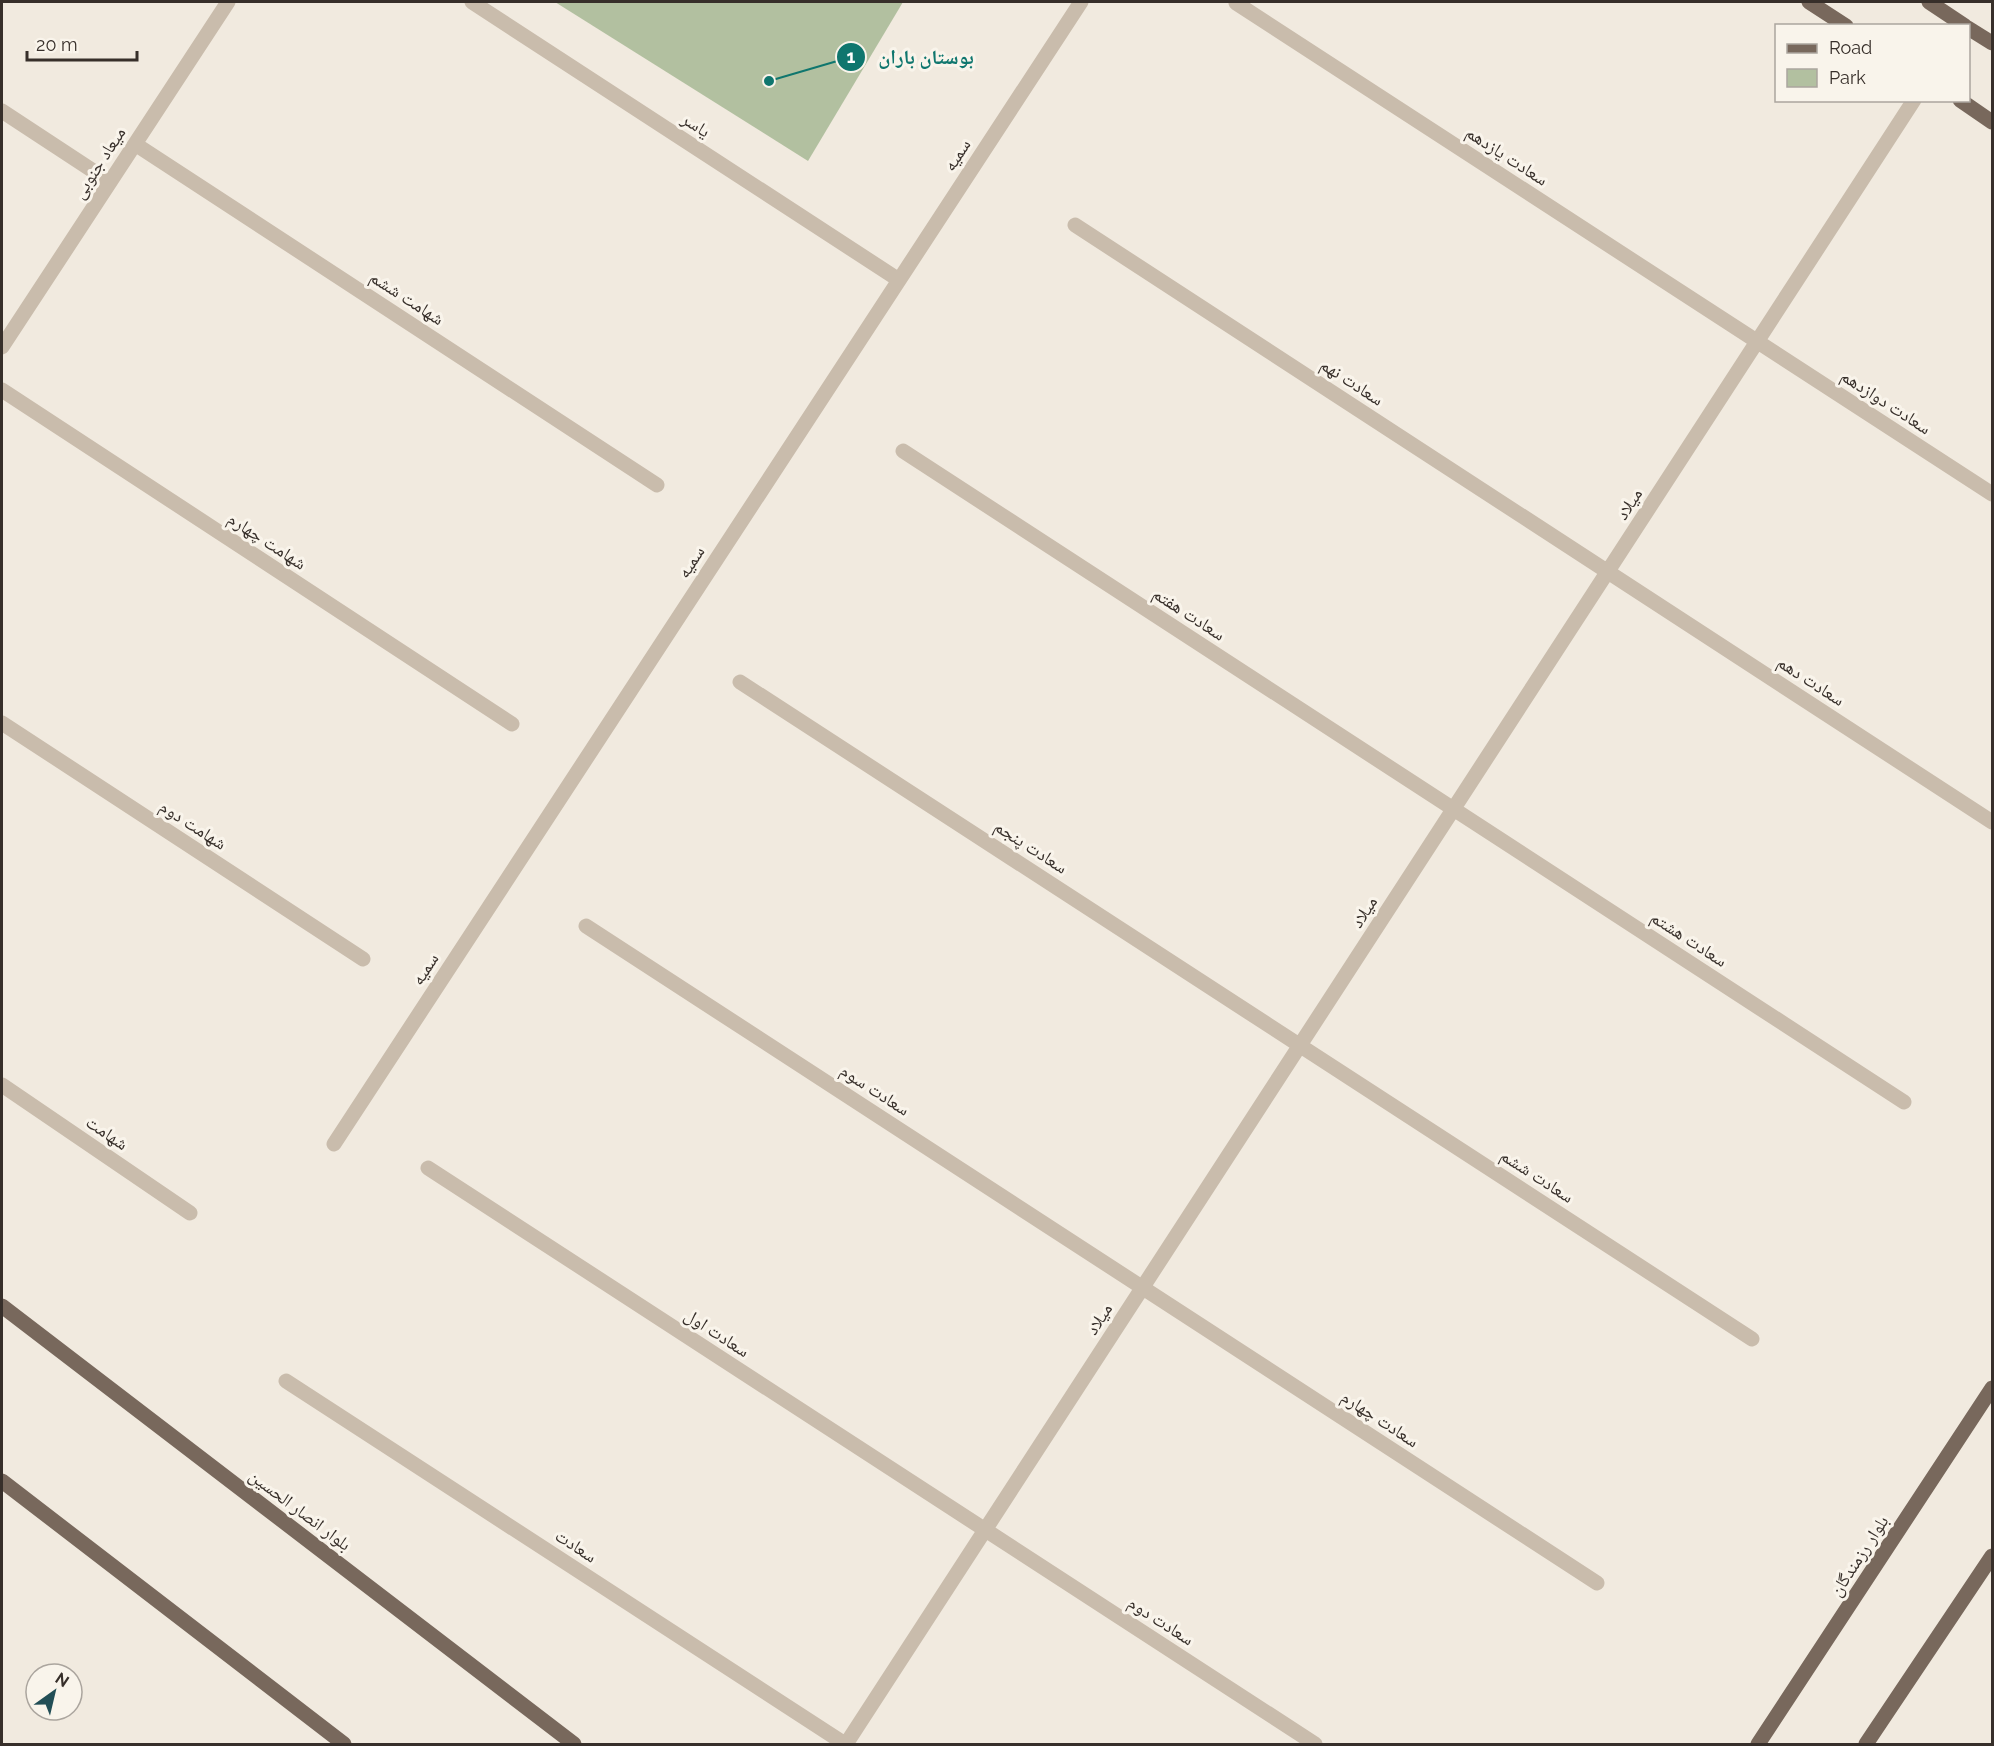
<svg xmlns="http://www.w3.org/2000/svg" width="1994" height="1746" font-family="Raleway,'Noto Naskh Arabic',sans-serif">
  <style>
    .green { fill: #b2c0a0 }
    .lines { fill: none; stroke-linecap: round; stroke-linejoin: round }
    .minor { stroke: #c9bcac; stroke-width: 15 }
    .major { stroke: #78685c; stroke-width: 15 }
    .labels { text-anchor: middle; stroke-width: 6; stroke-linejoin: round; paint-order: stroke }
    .street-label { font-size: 18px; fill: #372f2a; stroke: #f9f4eb }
    .leader { fill: none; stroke: #0f766e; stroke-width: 2 }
    .callout-dot { fill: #0f766e; stroke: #f9f4eb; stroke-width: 2 }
    .mark-label { font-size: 18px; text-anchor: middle; font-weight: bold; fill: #fff }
    .callout-label { font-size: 20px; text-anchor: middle; font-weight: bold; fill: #0f766e; stroke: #f9f4eb; stroke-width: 6; stroke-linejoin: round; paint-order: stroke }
  </style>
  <rect width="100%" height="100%" fill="#f1eadf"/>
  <path class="green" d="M555,2H903L808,161Z"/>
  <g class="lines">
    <path class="minor" d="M472,2L899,280
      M1236,3L1992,494
      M2,111L110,182
      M135,144L657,485
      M1075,225L1992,822
      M2,347L228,2
      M2,390L512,724
      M903,451L1904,1102
      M740,682L1752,1339
      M2,723L363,959
      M586,926L1597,1583
      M2,1085L190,1213
      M334,1144L1081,2
      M428,1168L1315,1744
      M286,1381L845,1744
      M846,1744L1914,100"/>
    <path class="major" d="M1809,2L1846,26
      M1929,2L1965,26
      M1968,28L1992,43
      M1960,100L1992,122
      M2,1306L574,1744
      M2,1481L344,1744
      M1758,1744L1992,1388
      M1866,1744L1992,1556"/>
  </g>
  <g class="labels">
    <g class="street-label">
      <text transform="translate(696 125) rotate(33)" y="6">یاسر</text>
      <text transform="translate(957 155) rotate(-57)" y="6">سمیه</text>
      <text transform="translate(1507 156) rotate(33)" y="6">سعادت یازدهم</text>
      <text transform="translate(99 163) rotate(-57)" y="6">میعاد جنوبی</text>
      <text transform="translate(407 298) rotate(33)" y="6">شهامت ششم</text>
      <text transform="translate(1352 382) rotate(33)" y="6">سعادت نهم</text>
      <text transform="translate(1886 402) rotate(33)" y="6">سعادت دوازدهم</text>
      <text transform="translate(1629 504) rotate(-57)" y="6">میلاد</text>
      <text transform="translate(267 541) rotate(33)" y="6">شهامت چهارم</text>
      <text transform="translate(691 562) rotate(-57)" y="6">سمیه</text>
      <text transform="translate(1189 614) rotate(33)" y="6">سعادت هفتم</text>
      <text transform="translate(1811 681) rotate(33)" y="6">سعادت دهم</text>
      <text transform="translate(193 825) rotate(33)" y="6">شهامت دوم</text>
      <text transform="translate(1031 847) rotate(33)" y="6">سعادت پنجم</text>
      <text transform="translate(1364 912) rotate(-57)" y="6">میلاد</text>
      <text transform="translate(1689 939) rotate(33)" y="6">سعادت هشتم</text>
      <text transform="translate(425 969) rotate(-57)" y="6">سمیه</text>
      <text transform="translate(875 1090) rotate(33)" y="6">سعادت سوم</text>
      <text transform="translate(107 1133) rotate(34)" y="6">شهامت</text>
      <text transform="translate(1537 1176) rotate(33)" y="6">سعادت ششم</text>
      <text transform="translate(1099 1319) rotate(-57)" y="6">میلاد</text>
      <text transform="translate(717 1333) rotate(33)" y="6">سعادت اول</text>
      <text transform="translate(1380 1419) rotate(33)" y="6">سعادت چهارم</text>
      <text transform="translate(300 1510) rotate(37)" y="6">بلوار انصار الحسین</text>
      <text transform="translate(576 1546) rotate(33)" y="6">سعادت</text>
      <text transform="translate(1859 1556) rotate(-57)" y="6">بلوار رزمندگان</text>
      <text transform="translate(1161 1621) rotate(33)" y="6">سعادت دوم</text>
    </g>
  </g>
  <path class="leader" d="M769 81L851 57"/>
  <g class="callout-dot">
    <circle cx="769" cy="81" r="6"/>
    <circle cx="851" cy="57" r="15"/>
  </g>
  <g class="mark-label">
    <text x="851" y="63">1</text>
  </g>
  <g class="callout-label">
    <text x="926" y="64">بوستان باران</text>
  </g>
  <rect width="1994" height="1746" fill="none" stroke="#372f2a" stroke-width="6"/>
  <rect x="1775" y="24" width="195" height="78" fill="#f9f4eb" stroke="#aba59e" stroke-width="1.5"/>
  <rect x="1787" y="44" width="30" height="9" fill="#78685c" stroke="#aba59e" stroke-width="1.5"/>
  <text x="1829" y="54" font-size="18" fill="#372f2a">Road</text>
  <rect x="1787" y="69" width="30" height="18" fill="#b2c0a0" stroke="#aba59e" stroke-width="1.5"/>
  <text x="1829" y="84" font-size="18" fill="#372f2a">Park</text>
  <g transform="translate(54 1692) rotate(34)"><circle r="28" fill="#f9f4eb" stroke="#aba59e" stroke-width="1.5"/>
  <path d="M0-4.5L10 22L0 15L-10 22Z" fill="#224e56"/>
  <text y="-9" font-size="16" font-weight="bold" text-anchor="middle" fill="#372f2a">N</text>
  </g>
  <path d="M27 51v9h110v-9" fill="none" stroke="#372f2a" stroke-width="3"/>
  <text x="36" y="51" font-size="18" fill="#372f2a" stroke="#f9f4eb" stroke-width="4.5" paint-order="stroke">20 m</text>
</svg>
